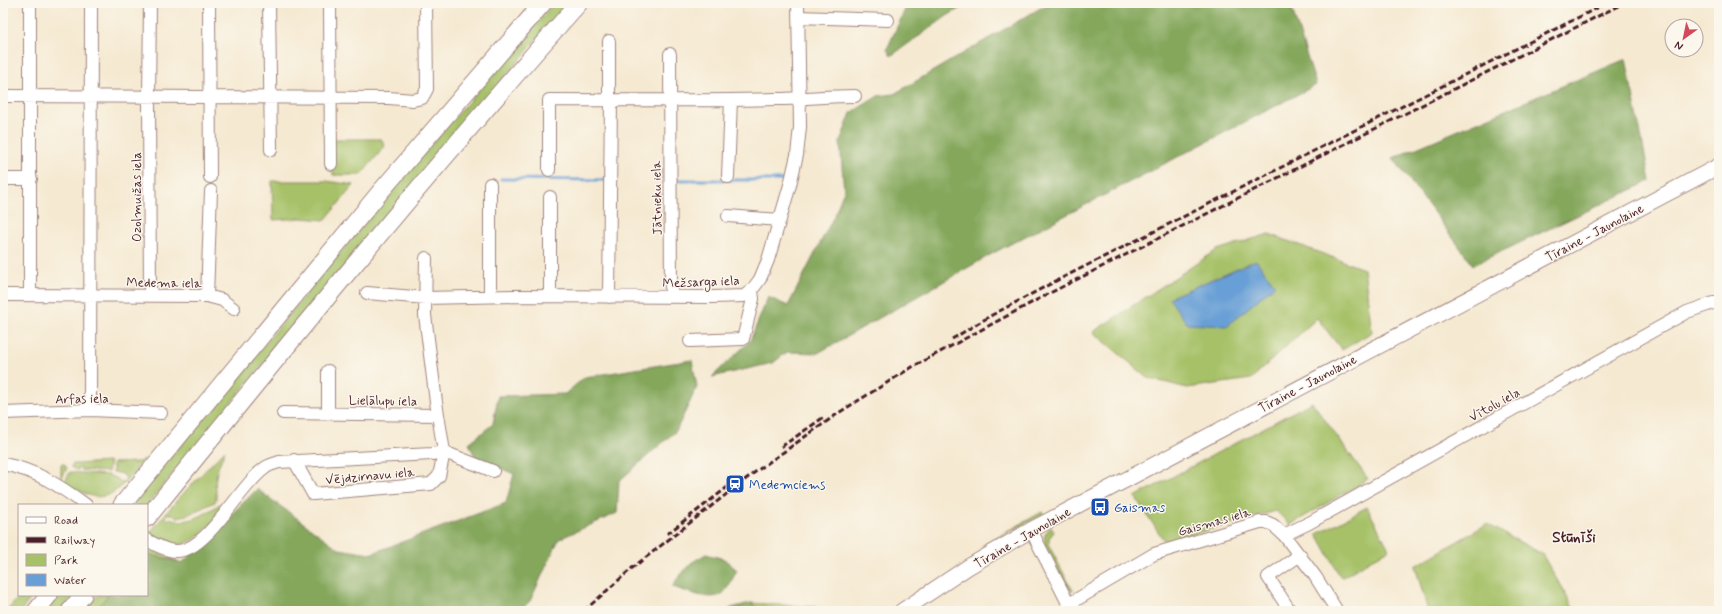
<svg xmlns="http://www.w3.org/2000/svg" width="1722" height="614" font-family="Mynerve,sans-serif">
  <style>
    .green { fill: #a6c168; stroke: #78704a }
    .forest { fill: #84a75c; stroke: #676344 }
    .water { fill: #689fd6; stroke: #595f80 }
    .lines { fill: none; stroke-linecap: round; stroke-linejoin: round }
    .stream { stroke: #689fd6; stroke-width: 3 }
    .minor-casing { stroke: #a0847e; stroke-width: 14 }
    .major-casing { stroke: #a0847e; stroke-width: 17 }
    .highway-casing { stroke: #a0847e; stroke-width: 19 }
    .minor { stroke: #fff; stroke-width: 12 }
    .major { stroke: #fff; stroke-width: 15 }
    .highway { stroke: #fff; stroke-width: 17 }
    .rail { stroke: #4a1f2b; stroke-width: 3; stroke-dasharray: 6 3; stroke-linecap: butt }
    .labels { text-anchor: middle; stroke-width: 3; stroke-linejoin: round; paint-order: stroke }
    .street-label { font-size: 13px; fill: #4a1f2b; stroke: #fbf7ec }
    .transit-label { font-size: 13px; fill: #164399; stroke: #fbf7ec; text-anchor: start }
    .quarter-label { font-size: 15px; font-weight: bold; fill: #4a1f2b; stroke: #fbf7ec }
  </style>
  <rect width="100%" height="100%" fill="#fbf7ec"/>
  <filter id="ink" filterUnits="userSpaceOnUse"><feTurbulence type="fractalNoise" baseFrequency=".025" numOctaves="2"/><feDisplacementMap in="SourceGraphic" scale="8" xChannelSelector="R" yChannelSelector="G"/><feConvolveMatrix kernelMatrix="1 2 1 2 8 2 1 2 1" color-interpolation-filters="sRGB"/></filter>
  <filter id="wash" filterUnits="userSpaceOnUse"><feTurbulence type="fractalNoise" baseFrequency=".012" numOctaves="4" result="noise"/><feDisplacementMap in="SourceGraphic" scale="16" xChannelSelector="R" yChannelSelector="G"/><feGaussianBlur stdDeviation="0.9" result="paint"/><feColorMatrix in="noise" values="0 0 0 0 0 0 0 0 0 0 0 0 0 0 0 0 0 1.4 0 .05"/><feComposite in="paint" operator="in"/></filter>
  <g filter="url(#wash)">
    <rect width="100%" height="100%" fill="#f5e9d1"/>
    <path class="green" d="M554,3H568L330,282L147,505H135L133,503L388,195Z
      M332,139H381L385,146L361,175H333Z
      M272,181H326L354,185L325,220L301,218L273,220Z
      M1269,234L1364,269L1372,332L1342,350L1317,318L1251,379L1187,388L1148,378L1093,332L1217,250Z
      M1312,402L1368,479L1290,525L1276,511L1165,542L1135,497Z
      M225,450C222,459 217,468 216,477C214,486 218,495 215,502L187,515L177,517L169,513L166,517L168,520L170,518C189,526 204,514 220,504L226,506C209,525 192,554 163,542C158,540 154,539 150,534L152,530L178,499Z
      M145,459C130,476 113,506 86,494C78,491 71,487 64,483L70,472L108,475L118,479V481L123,483L126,479L123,474L113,472V463L139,462Z
      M110,462L108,472L81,470V468H78V470L72,468L71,466L73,464Z
      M61,464H64L67,468L61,480Z
      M1367,507L1389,549L1341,578L1317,534Z
      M1042,512L1044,514L982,546Z
      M1487,524L1542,554L1575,611H1428L1415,566Z
      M1051,527L1054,532L1049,538V546L1073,591H1072L1068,588L1045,545C1043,537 1045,532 1051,527Z
      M147,547L152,550L182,563L147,554Z
      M20,595L33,596L21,611H7Z
      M58,595H74L61,611H45Z
      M98,595H108L95,611H85Z
      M750,603L816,607L817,609L829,611H759V609Z"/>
    <path class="forest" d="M908,3H969L947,16L891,56L887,49Z
      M1049,3H1290L1316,85L997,251L818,353L787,352L773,363L712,377L750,341L768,297L788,306L834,216L844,191L840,142L851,113L878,96L894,94Z
      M1626,59L1650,181L1473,265L1393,158Z
      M692,360L697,387L676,431L619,481L617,513L559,539L530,601L520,611H95L108,595H147V554L182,563L257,489L339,549L370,554L506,503L514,474L475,457L469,443L493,424L498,396L565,394L585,377Z
      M706,554L724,559L737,570C733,577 728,590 722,594C711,602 685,591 673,587L674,583L691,563Z
      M750,603L759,610V611H727L731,608Z"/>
    <path class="water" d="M1256,260L1275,285L1227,326L1187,324L1169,298Z"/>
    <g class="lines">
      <path class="stream" d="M501,179L606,180
        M675,180H784"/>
    </g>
  </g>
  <g filter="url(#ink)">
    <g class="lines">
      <defs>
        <path id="minor" d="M30,3V295
          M209,3L210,177
          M269,3L271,150
          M330,3L331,164
          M798,17L888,20
          M609,41V100
          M670,54L671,297
          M3,96L389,98L413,100L422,98L427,89L426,3
          M549,170V100C625,100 700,101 775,99C802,99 828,96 855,96
          M728,177L731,100
          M3,179H31
          M490,184V296
          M550,197V296
          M728,216L780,220
          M367,293L426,298L513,296L712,297L744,296L752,290L760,279L768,260L790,185L797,155L800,127L798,3
          M3,295L207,296L222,300L234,309
          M150,295L149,98L150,3
          M207,296L211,191
          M609,297L611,100
          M690,341L743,339L753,299L752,290
          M90,410L91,3
          M3,413L90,410L161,413
          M283,413L438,415
          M328,414V371
          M294,460L313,494L431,484L439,476L444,452L436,402L425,315L426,258
          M3,464C36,470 60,486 86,505
          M1031,530L1072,611
          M1284,535L1309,523L1687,312L1713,303H1719
          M147,540C156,545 168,552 178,551C208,550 240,485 265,468C268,465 274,464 279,462L432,454L444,452L493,471
          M1069,604L1154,554L1260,522H1266L1273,525L1284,535L1315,576L1337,611
          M1290,611L1268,577L1300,555"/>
        <path id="major" d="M902,611L968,567L1031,530L1719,166"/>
        <path id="highway" d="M122,505L381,191L543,3
          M147,518C288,344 430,170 579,3
          M36,611L49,595
          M70,611L83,595"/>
      </defs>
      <use href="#minor" class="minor-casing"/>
      <use href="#major" class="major-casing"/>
      <use href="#highway" class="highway-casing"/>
      <use href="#minor" class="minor"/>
      <use href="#major" class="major"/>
      <use href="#highway" class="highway"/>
      <path class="rail" d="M952,339L992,315L1054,282L1607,3
        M781,447L824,417
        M667,534L738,479
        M584,611L631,569L751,475L840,412L914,366L1046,295L1624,3"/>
    </g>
  </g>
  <defs>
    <symbol id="station-square" viewBox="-11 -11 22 22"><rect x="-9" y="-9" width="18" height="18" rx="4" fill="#1a4fb4" stroke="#fbf7ec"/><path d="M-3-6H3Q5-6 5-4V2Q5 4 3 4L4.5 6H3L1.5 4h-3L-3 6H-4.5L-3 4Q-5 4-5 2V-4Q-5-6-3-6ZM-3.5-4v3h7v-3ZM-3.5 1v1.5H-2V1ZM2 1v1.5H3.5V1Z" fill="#fff"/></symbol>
    <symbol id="bus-square" viewBox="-11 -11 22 22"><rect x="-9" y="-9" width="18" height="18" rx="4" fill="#1a4fb4" stroke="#fbf7ec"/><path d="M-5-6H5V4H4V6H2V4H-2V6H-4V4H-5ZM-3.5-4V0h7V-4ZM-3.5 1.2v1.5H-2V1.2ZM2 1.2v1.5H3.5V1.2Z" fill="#fff"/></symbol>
  </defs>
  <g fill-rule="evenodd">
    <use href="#station-square" x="724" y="473" width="22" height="22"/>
    <use href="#bus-square" x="1089" y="496" width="22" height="22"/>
  </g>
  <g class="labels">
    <g class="street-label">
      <text transform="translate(136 197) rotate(-90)" y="5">Ozolmuižas iela</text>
      <text transform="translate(656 198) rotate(-91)" y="5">Jātnieku iela</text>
      <text transform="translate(1594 232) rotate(-28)" y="5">Tīraine - Jaunolaine</text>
      <text transform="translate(701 281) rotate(-2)" y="5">Mežsarga iela</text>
      <text transform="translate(164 282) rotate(1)" y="5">Medema iela</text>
      <text transform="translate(1307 383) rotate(-28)" y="5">Tīraine - Jaunolaine</text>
      <text transform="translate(82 398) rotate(-1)" y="5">Arfas iela</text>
      <text transform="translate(383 400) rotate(1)" y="5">Lielālupu iela</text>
      <text transform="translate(1494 404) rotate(-29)" y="5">Vītolu iela</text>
      <text transform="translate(370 475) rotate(-5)" y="5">Vējdzirnavu iela</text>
      <text transform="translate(1214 521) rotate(-16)" y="5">Gaismas iela</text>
      <text transform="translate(1022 537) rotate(-30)" y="5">Tīraine - Jaunolaine</text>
    </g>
    <g class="transit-label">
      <text x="749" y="489">Medemciems</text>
      <text x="1114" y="512">Gaismas</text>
    </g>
    <g class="quarter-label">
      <text x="1574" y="542">Stūnīši</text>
    </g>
  </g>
  <rect width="1722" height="614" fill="none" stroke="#fbf7ec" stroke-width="16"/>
  <rect x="18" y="504" width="130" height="92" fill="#fbf7ec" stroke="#b4a19f"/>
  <rect x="26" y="517" width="20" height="6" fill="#ffffff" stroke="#b4a19f"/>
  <text x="54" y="524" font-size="12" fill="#4a1f2b">Road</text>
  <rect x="26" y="537" width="20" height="6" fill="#4a1f2b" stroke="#b4a19f"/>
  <text x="54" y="544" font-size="12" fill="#4a1f2b">Railway</text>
  <rect x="26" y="554" width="20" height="12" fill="#a6c168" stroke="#b4a19f"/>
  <text x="54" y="564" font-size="12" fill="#4a1f2b">Park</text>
  <rect x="26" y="574" width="20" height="12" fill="#689fd6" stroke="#b4a19f"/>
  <text x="54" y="584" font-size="12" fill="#4a1f2b">Water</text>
  <g transform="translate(1684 38) rotate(213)"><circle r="19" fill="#fbf7ec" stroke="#b4a19f"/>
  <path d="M0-3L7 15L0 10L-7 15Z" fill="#d1495b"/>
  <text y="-6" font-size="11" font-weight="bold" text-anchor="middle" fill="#4a1f2b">N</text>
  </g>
</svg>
